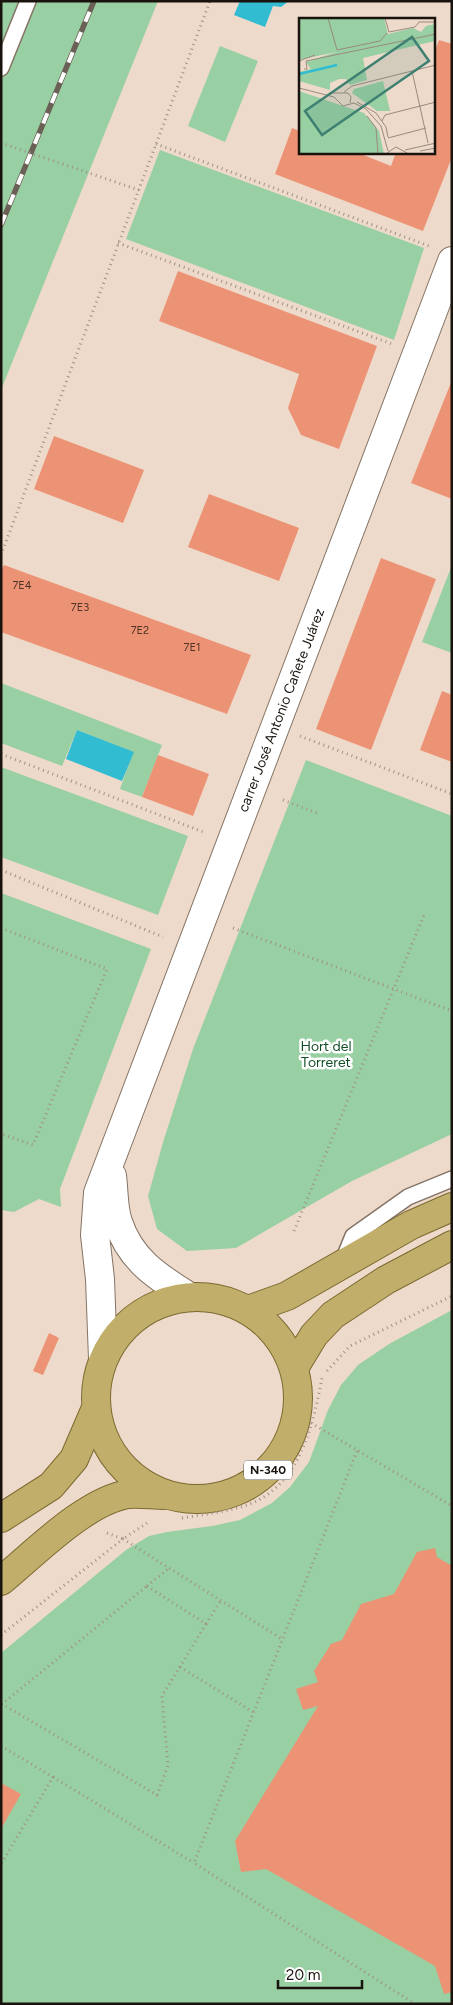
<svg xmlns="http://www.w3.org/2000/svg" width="453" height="2005" font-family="Figtree,sans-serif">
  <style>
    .green { fill: #98cfa3 }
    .water { fill: #31bcd2 }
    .building { fill: #ed9375 }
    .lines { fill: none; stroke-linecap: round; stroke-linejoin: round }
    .service-casing { stroke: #857465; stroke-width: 18 }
    .minor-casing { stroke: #857465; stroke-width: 30 }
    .trunk-casing { stroke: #7c6a31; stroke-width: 30 }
    .path { stroke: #a09185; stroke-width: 3; stroke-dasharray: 1 4; stroke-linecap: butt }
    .service { stroke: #fff; stroke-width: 15 }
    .minor { stroke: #fff; stroke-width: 28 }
    .trunk { stroke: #c0ae6a; stroke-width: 28 }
    .rail-casing { stroke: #6b6056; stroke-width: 5.5 }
    .rail { stroke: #fff; stroke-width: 4; stroke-dasharray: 11; stroke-linecap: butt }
    .path-bridge { stroke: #a09185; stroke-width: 3; stroke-dasharray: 1 4; stroke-linecap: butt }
    .labels { text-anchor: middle; stroke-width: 5; stroke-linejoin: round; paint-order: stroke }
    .number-label { font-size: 11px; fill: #4e3327 }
    .shield { fill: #fff; stroke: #5e5a56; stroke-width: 1 }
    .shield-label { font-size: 12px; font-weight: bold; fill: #19130d }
    .street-label { font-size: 14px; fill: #19130d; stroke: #fff }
    .park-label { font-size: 14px; fill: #134d26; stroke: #fff }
    .inset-river { fill: none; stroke: #31bcd2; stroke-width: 2.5 }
    .inset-road { fill: none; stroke: #998a7e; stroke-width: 1 }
    .view { fill: #3e8071; fill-opacity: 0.15; stroke: #3e8071; stroke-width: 2.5 }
    .inset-edge { fill: none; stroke: #19130d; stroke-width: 2.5 }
  </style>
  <rect width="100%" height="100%" fill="#eedaca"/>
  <path class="green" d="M1,1H158L1,390Z
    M220,46L258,61L225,142L188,126Z
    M160,150L424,248L394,340L126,239Z
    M452,565V653L422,642Z
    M1,683L162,745L142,797L120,789L133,752L77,730L62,766L1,743Z
    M306,760L452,816V1134L352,1181L236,1248L187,1251L157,1229L148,1196L164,1139L193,1049Z
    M1,767L188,836L158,915L1,857Z
    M1,893L151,949L60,1189L61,1207L39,1199L14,1212L1,1210Z
    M452,1310V2004H1V1653L126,1550L149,1536L167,1532L212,1526L240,1520L272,1503L290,1487L309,1462L328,1410L341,1385L358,1365L389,1344Z"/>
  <path class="water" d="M240,1H289L281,7L273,6L265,27L234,15Z
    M77,730L134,752L122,781L66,759Z"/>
  <path class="building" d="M439,40L452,44V157L423,231L275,174L292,128L300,131V152H356L391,166L396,152H434V53Z
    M178,271L377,346L339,449L301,435L288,408L299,374L159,321Z
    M452,380V499L411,483Z
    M54,436L144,470L123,523L34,489Z
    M209,494L299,528L279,581L188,547Z
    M381,558L436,579L371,750L316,729Z
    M4,565L251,655L227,714L1,632V571Z
    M442,691L452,695V762L420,750Z
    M158,755L209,774L193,816L142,797Z
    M49,1333L59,1338L43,1375L33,1371Z
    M435,1548L437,1557L452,1566V1992L444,1994L435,1966L266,1869L241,1872L235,1841L318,1706L303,1710L296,1689L318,1682L314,1671L331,1644L342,1640L361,1604L394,1594L417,1552Z
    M1,1783L21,1794L1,1829Z"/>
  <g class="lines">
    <defs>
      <path id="service" d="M1,68L28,1
        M342,1263L353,1236L408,1197L452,1179"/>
      <path id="minor" d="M112,1176C114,1190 113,1208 118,1222C130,1259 156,1276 188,1296
        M103,1359L100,1279L95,1235L98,1193L452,261"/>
      <path id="trunk" d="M96 1398a101 101 0 1 1 202 0a101 101 0 1 1-202 0Z
        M248,1310L287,1296L411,1225L452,1207
        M294,1368L314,1335L333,1315L386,1280L452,1245
        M1,1518L51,1486L74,1459L96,1408
        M1,1581C34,1554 86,1500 129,1494C140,1493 153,1495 164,1495"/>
    </defs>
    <use href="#service" class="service-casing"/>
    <use href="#minor" class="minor-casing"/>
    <use href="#trunk" class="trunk-casing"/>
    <path class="path" d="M156,144L429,246
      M118,243L392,344
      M1,555L210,1
      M300,736L452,794
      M1,754L206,833
      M283,800L317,813
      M1,870L163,937
      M1,928L107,969L33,1145L1,1134
      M233,928L452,1011
      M294,1231L424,915
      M88 1396a109 109 0 1 1 218 0a109 109 0 1 1-218 0Z
      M327,1371L350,1346L452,1296
      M311,1423L452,1506
      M357,1451L194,1863L415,2004
      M182,1518C205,1514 229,1512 250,1504C300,1484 313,1425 322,1378
      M107,1533L123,1539L147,1523
      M147,1586L206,1624L162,1696L168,1766L157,1795L2,1704Z
      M147,1586L169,1568
      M206,1624L221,1600
      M1,1635L123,1539L282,1639
      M180,1667L253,1712
      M1,1746L53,1777L1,1864
      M53,1777L194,1863"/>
    <use href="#service" class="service"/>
    <use href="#minor" class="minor"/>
    <use href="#trunk" class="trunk"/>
    <defs>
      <path id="rail" d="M1,225L94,1"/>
    </defs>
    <use href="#rail" class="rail-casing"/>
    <use href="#rail" class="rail"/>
    <path class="path-bridge" d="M1,143L139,190"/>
  </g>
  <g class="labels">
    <g class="number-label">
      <text x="22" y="589">7E4</text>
      <text x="80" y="611">7E3</text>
      <text x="140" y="634">7E2</text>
      <text x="192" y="651">7E1</text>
    </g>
    <rect class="shield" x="244" y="1460.5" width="48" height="19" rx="4"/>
    <g class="shield-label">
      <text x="268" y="1474">N-340</text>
    </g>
    <g class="street-label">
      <text transform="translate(281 710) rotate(-69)" y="5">carrer José Antonio Cañete Juárez</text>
    </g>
    <g class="park-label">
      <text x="326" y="1051">Hort del<tspan x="326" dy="16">Torreret</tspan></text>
    </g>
  </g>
  <g transform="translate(299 18)">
    <rect width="136" height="136" fill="#eedaca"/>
    <path d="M0,0H85L89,16L114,10L122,14L127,8L136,6V23L64,40L68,62L51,67L47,61H40L31,65V72L0,63V54L12,51L7,44L37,34L0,42ZM84,63L91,93H78L53,75L55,71ZM0,73L65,95L80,113L85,136H0Z" fill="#98cfa3"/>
    <path class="inset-river" d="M0,56L38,47"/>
    <path class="inset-road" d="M29,0L38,32L81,23L88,15M86,0L90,14L116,9M116,9L120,4H137M0,43L16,37M5,51H8L7,43L137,16M113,53L129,125M0,70L35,79L44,88L55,85L67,91L82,108L89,133M45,74L53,68L137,47M32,75H49L52,79L51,85M58,84L77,95L87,109L89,119M68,98L77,110L79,136M83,103L86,97L137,84M89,120L127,110M106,132L137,125M121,133L137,130M88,135L97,129L108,135"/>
    <path class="view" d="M113,19L130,43L23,117L6,93Z"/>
    <rect width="136" height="136" class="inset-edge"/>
  </g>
  <rect width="453" height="2005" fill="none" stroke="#19130d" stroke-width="5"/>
  <path d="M278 1980v8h84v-8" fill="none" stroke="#19130d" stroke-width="2.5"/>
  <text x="286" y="1980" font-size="15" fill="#19130d" stroke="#ffffff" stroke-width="4" paint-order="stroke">20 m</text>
</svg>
